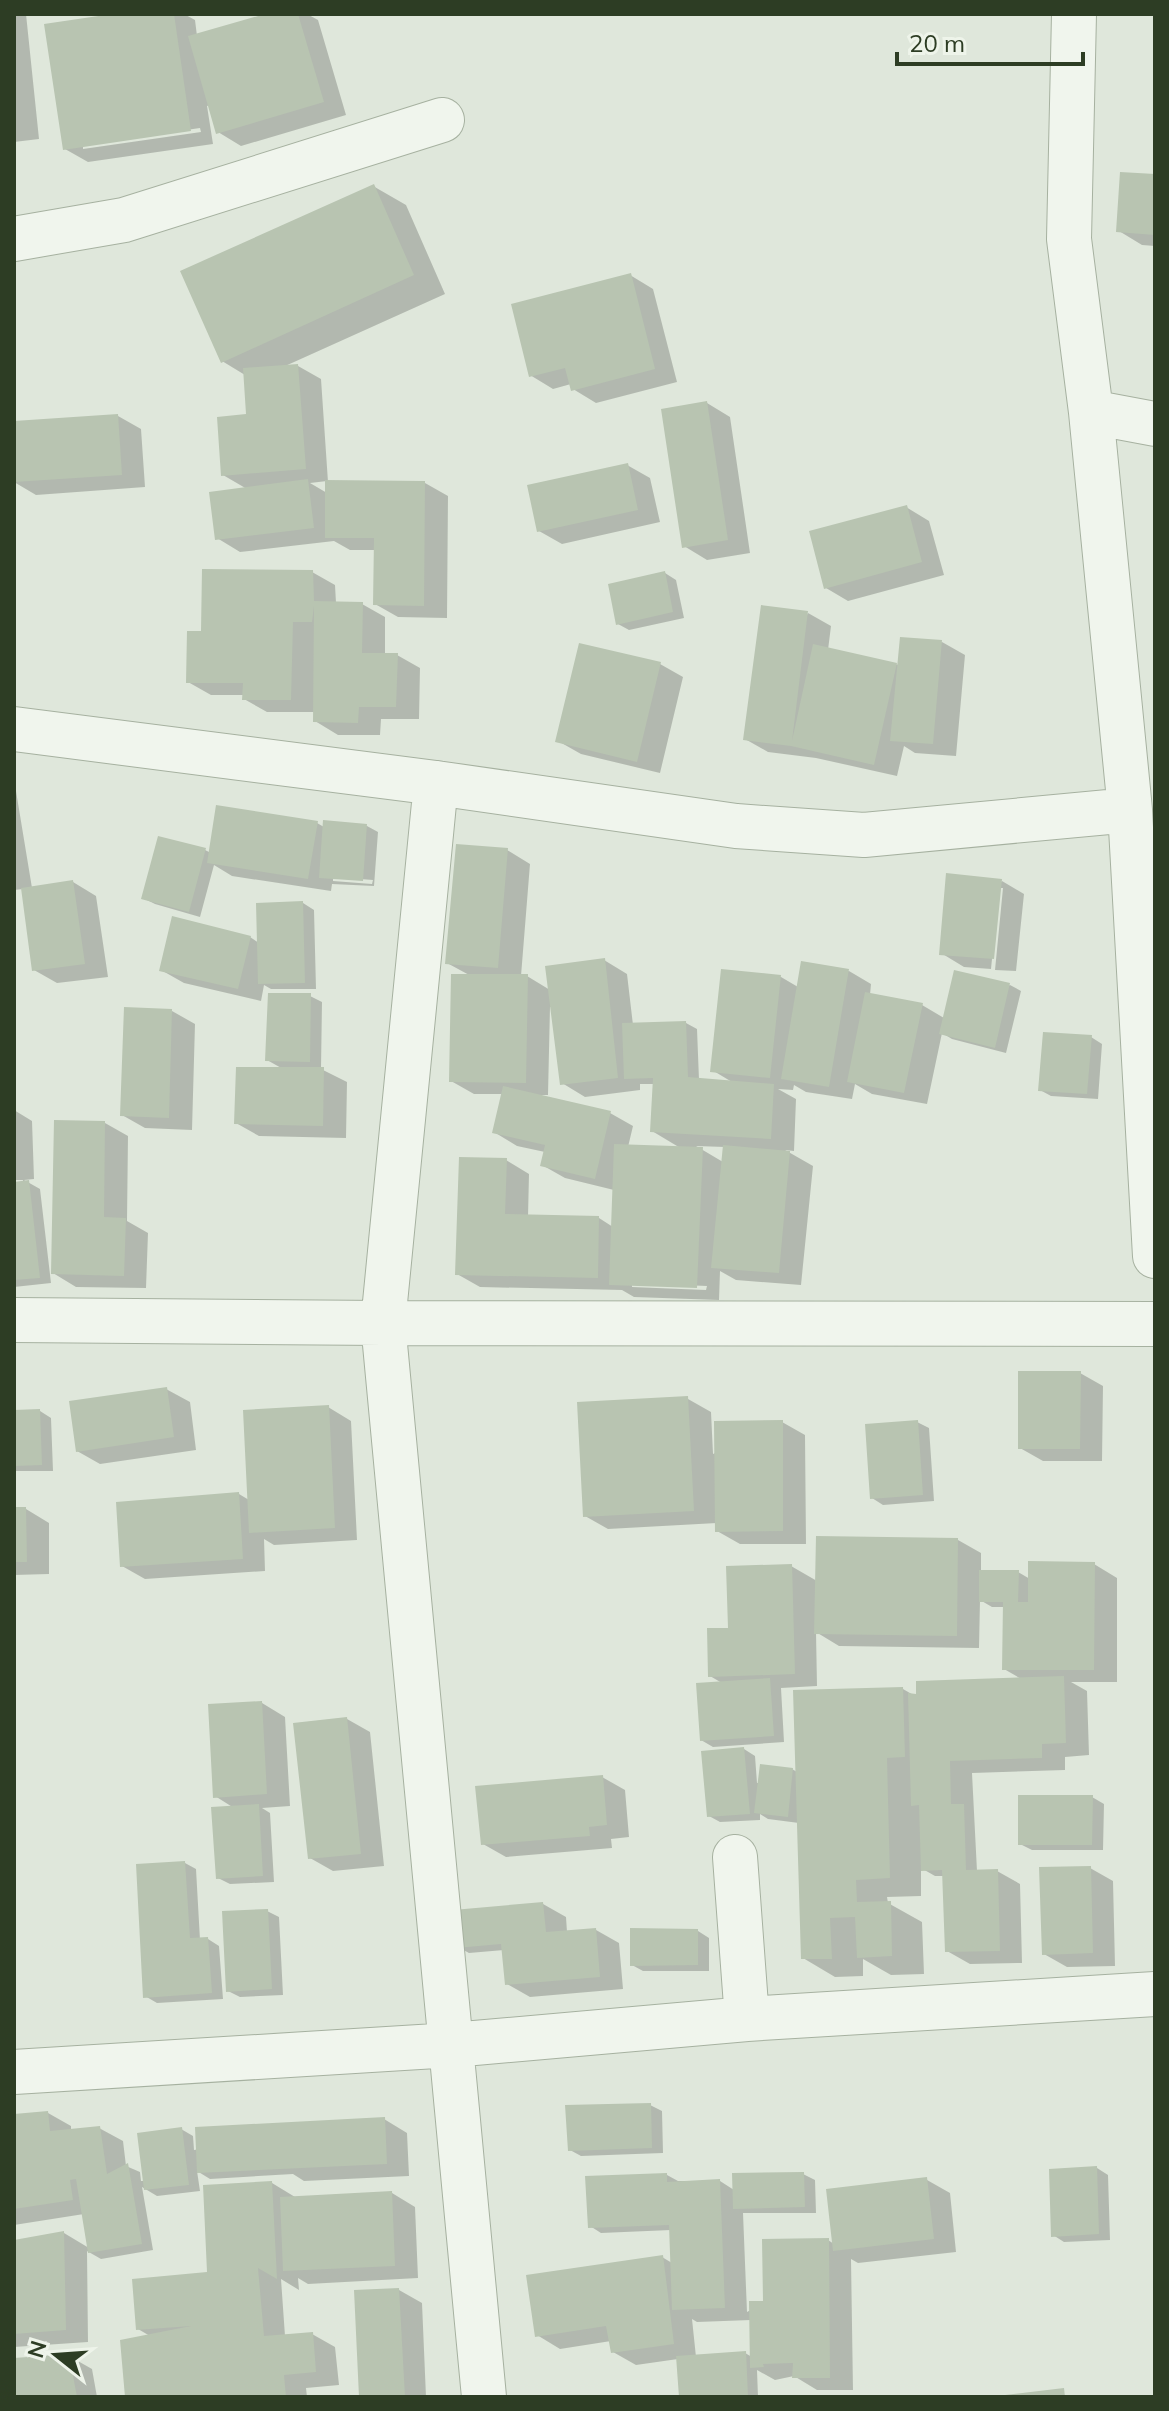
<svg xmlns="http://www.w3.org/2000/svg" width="1169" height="2411" font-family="Mulish,sans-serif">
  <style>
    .shadow { fill: #0003; fill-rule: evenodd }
    .building { fill: #b8c4b1 }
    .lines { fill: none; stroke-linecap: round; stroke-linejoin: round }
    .minor-casing { stroke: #a6b1a0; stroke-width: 46 }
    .minor { stroke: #f0f5ed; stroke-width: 44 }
  </style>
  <rect width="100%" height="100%" fill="#dfe7db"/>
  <path class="shadow" d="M14,14H26L39,139L14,142Z
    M125,14H184L195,20L197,36L272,14H307L318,20L346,115L241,146L218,132L210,105L207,106L213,144L88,162L65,149ZM200,128L201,132L83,149V145Z
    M1155,176V246L1142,245L1119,231Z
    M373,186L406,205L445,294L283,367L298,366L321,379L328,482L425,483L448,496L447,618L398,617L375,604L376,550H350L334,541L240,552L217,538L247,489L223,475L248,416L245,375L222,361ZM327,481V493L310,483Z
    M630,275L653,289L677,382L596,403L573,389L571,384L553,389L530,375Z
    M707,403L730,417L750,553L707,560L684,546Z
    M118,416L141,429L145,487L36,495L14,482V423Z
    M627,465L650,478L660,522L562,544L539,531Z
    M906,507L929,521L944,575L848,601L826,588Z
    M312,572L335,585L336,603L362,604L385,617V655H397L420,668L419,719H381L380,735H338L315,721V712H267L244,699V695H211L188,682L203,633Z
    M665,573L676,580L684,618L629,630L618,624Z
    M808,613L831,626L828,650L899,665L942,642L965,655L956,756L915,753L904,746L897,776L816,758L768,752L745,739Z
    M660,664L683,677L660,773L581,754L558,741Z
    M14,790L16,791L32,888L73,882L96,896L108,977L57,983L34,970L23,889L14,890Z
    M317,823L324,827L367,826L378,832L374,886L332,884L331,891L232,876L214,865L200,917L155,904L143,898L205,850L211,853ZM333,877L373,880L372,884L333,881Z
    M507,850L530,864L521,976H527L550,990L604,960L627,974L633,1025L686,1023L697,1029L699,1080L732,1082L712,1070L722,971L781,977L798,987L849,971L871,984L870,995L922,1005L944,1018L1010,985L1021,991L1006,1053L952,1039L942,1033L927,1104L872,1094L855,1084L852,1099L806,1092L794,1085L793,1090L778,1089L796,1099L794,1151L785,1150L813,1166L801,1285L736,1280L720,1271L719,1300L634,1297L622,1290L480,1287L457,1274L506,1160L529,1174L528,1217L599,1218L613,1227L614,1190L565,1178L542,1165L545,1152L517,1146L494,1132L503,1094H474L451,1081L471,976L447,963ZM550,1007H552L562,1083L585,1097L640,1090V1084H655L652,1131L682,1149L628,1147L633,1126L610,1113L539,1095H548ZM696,1146L725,1147L723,1162ZM632,1283L707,1286L706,1290L632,1287Z
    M1002,881L1024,894L1016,971L995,970L1003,888H999L991,969L964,967L941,953Z
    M303,903L314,910L316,989H271L264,985L261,1001L184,983L161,970L250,937L259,943Z
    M310,996L322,1002L321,1069L347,1082L346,1138L259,1136L236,1123L283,1069L267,1060Z
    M172,1011L195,1024L192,1130L145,1128L122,1115Z
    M1091,1037L1102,1044L1098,1099L1051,1096L1040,1090Z
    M14,1110L32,1121L34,1179L24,1180L40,1189L51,1283L14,1287V1184L23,1183V1180H14Z
    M105,1123L128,1136L127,1221L148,1233L146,1288L76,1287L53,1273Z
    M1080,1373L1103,1386L1102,1461H1043L1020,1448Z
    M166,1389L190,1402L196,1450L100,1464L77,1451Z
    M688,1399L711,1412L713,1454L782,1422L805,1435L806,1544H740L717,1531V1523L608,1529L585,1516Z
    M328,1407L351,1421L357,1540L274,1545L264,1539L265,1571L145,1579L122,1566L239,1494L249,1500Z
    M40,1411L51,1418L53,1471H14V1412Z
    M917,1422L929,1428L934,1501L883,1505L872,1498Z
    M14,1509H26L49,1523V1574L14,1575Z
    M958,1540L981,1553V1572H1018L1030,1579L1094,1564L1117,1578V1682H1071L1087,1691L1089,1755L1065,1757V1770L972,1773L977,1871H997L1020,1884L1022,1963L970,1964L947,1951L945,1876H935L921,1868V1896L887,1897L888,1903L922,1922L924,1974L891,1975L863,1959V1976L835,1977L803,1958L799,1823L768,1819L760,1814V1820L720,1822L709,1816L744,1749L755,1756L757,1783H760L792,1769L797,1772L903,1689L915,1696L1023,1680L1004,1669L1005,1607H992L980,1600L979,1648L839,1646L816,1632L817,1686L781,1688L784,1742L713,1747L701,1740L722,1683L710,1676L730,1630L791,1566L817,1581Z
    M262,1703L285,1717L290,1806L262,1808L270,1813L274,1882L230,1884L218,1878L234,1808L215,1796Z
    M347,1719L370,1732L384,1866L333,1871L310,1858Z
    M602,1777L625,1790L629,1837L611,1839L612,1848L506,1857L483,1844Z
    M1092,1797L1104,1804L1103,1850H1032L1020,1844Z
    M185,1863L196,1869L200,1940L208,1939L219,1946L223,1999L157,2003L145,1996Z
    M1090,1868L1113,1881L1115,1966L1067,1967L1044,1954Z
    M543,1904L566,1917L567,1932L596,1930L619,1943L623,1989L530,1997L507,1984L504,1950L469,1953L458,1947Z
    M267,1911L279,1917L283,1995L240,1997L228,1991Z
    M698,1931L709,1938V1971H643L632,1965Z
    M650,2105L662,2111L663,2153L581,2156L570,2150Z
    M48,2113L71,2126V2130L99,2128L123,2141L126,2166L140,2172L141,2181H145L181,2129L193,2136L194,2150L384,2119L407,2133L409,2176L304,2181L293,2174L210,2179L197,2171L200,2191L157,2196L142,2187L153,2250L101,2259L87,2251L88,2342L14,2347V2242L64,2233L89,2248L84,2214L14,2225V2116Z
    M1097,2168L1108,2175L1110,2240L1064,2242L1053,2235Z
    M803,2174L815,2180L816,2213H743L747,2312L765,2302L828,2240L834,2244L927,2180L950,2193L956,2252L858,2263L851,2259L853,2390H817L794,2376L775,2380L757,2370L758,2397H681L678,2359L636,2365L613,2352L611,2341L560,2349L537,2335L662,2257L672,2263L671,2230L601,2233L590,2226L667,2175L678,2181H720L734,2190ZM692,2319L697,2322L751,2320L752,2357L745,2353L696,2357Z
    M272,2183L295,2197L392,2193L415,2207L418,2278L308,2284L298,2278L299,2290L281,2279L285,2336L312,2334L335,2347L339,2385L306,2388L307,2397H127L150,2336L138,2329L209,2274Z
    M399,2290L422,2303L426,2397H361Z
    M69,2356L92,2369L97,2397H14V2360Z"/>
  <path class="building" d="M112,14H174L191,131L63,150L44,24Z
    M265,14H298L324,102L216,134L188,36Z
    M1120,172L1155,174V235L1116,232Z
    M374,184L414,275L221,363L180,271Z
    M631,273L655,369L571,391L565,368L529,377L511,304Z
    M298,364L306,469L221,476L217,417L246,414L243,368Z
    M707,401L728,540L682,548L661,409Z
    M118,414L122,475L14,482V421Z
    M628,463L638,510L537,532L527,485Z
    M308,479L314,528L215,540L209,492Z
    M325,480L425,481L424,606L373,605L374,538H325Z
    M907,505L922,562L824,589L809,531Z
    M202,569L313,570L314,601L363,602L362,653H398L396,707H359L358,723L313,722L314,606L312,622H293L291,700H242L243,683H186L187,631H201Z
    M665,571L673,612L616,625L608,584Z
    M761,605L808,611L792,741L813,644L897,663L874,765L791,746L743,740Z
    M900,637L942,640L933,744L890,741Z
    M579,643L661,662L637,762L555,742Z
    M216,805L318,821L308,879L207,863Z
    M323,820L367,824L363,881L319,878Z
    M158,836L206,848L189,912L141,899Z
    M456,844L508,848L498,968L445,964Z
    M946,873L1002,879L994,959L939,955Z
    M73,880L85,964L32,971L21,888Z
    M303,901L305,983L258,984L256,903Z
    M172,916L251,936L238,989L159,971Z
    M605,958L618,1078L560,1085L545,966Z
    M801,961L849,969L829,1087L781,1079Z
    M721,969L781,975L770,1078L710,1072Z
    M954,970L1010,983L995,1048L939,1034Z
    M451,974H528L526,1083L449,1082Z
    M865,992L923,1003L904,1093L847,1082Z
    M268,993H311L310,1062L265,1061Z
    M124,1007L172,1009L169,1118L120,1116Z
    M686,1021L688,1077L774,1084L771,1139L650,1132L653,1078L624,1079L622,1023Z
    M1043,1032L1092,1035L1087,1094L1038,1091Z
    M236,1067H324L323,1126L234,1124Z
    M503,1086L611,1111L595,1179L540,1166L545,1145L492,1133Z
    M54,1120L105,1121L104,1217L126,1218L124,1276L51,1274Z
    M614,1144L703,1147L697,1288L609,1285Z
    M723,1145L790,1151L779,1273L711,1268Z
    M459,1157L507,1158L505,1214L599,1216L598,1278L455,1275Z
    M29,1180L40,1278L14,1280V1182Z
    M1018,1371H1081L1080,1449H1018Z
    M167,1387L174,1437L76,1452L69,1401Z
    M688,1396L694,1511L583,1517L577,1402Z
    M329,1405L335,1528L249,1533L243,1410Z
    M40,1409L42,1465L14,1466V1410Z
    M783,1420V1531L715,1532L714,1421Z
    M918,1420L923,1495L870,1499L865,1424Z
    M239,1492L243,1559L120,1567L116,1502Z
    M14,1507H26L27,1562H14Z
    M816,1536L958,1538L957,1636L814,1634Z
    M1028,1561L1095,1562L1094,1670H1002L1003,1602H979V1570H1019L1018,1602H1028Z
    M792,1564L795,1674L708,1677L707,1628H728L726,1566Z
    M1064,1676L1066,1743L1042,1744V1758L950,1761L951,1804H964L966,1870L998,1869L1000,1951L945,1952L942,1870L921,1871L919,1805L911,1806L908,1693L916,1694V1681Z
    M770,1678L774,1736L700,1741L696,1683Z
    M903,1687L905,1757L887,1758L890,1878L856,1880L857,1902L891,1901L892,1956L857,1958L855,1917L830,1918L832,1959H801L793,1690Z
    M262,1701L267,1794L213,1798L208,1704Z
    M347,1717L361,1854L308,1859L293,1723Z
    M744,1747L750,1814L707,1817L701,1751Z
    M760,1764L793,1768L788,1817L754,1813Z
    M603,1775L607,1825L589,1827L590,1836L481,1845L475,1786Z
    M1018,1795H1093L1092,1845H1018Z
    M259,1804L263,1876L216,1879L211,1807Z
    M185,1861L190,1938L208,1937L212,1993L143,1998L136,1864Z
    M1091,1866L1093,1953L1042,1955L1039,1867Z
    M543,1902L546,1932L596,1928L600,1977L505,1985L501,1944L456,1948L453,1910Z
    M268,1909L272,1989L226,1992L222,1911Z
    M630,1928L698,1929V1965L630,1966Z
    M651,2103L652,2148L568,2151L565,2105Z
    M48,2111L50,2131L100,2126L107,2174L128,2163L142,2244L88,2253L76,2179L70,2180L73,2200L14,2209V2114Z
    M385,2117L387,2164L197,2173L195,2127Z
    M182,2127L189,2185L144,2190L137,2133Z
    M1097,2166L1099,2234L1051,2237L1049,2169Z
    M804,2172L805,2207L733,2209L732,2173Z
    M667,2173V2182L720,2179L725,2308L672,2310L669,2225L588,2228L585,2176Z
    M927,2177L934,2239L833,2251L826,2189Z
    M272,2181L277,2279L258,2268L264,2336L313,2332L316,2372L284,2375L286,2397H125L120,2340L191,2326L136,2330L132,2279L207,2272L203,2185Z
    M392,2191L395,2266L283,2271L280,2197Z
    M64,2231L66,2330L14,2334V2240Z
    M829,2238L830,2378H792L793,2363L763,2364L764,2367L750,2368L749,2301H763L762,2239Z
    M663,2255L674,2344L611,2353L606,2326L535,2337L526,2275Z
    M399,2288L405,2397H359L354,2290Z
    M746,2351L748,2397H679L676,2356Z
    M69,2354L77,2397H14V2358Z
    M1064,2388L1065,2397H1005V2395Z"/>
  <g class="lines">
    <defs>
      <path id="minor" d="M1074,14L1069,239L1091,412L1130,810L1155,1256
        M14,239L124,220L442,120
        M1091,412L1155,424
        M14,729L436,783L736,826L864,835L1130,810
        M436,783L383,1323L484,2397
        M14,1320L383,1323L1155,1324
        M747,2019L1155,1994
        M14,2072L452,2045L747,2019L735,1857"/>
    </defs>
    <use href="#minor" class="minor-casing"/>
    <use href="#minor" class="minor"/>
  </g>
  <rect width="1169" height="2411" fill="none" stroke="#2d3d24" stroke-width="32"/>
  <g transform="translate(56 2355) rotate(287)" stroke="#eef4ea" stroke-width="6" paint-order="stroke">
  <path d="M0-6L14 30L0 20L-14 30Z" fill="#2d3d24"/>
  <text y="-12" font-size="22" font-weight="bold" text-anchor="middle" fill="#2d3d24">N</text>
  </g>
  <path d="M897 52v12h186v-12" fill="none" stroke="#2d3d24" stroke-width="4"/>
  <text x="909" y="52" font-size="24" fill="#2d3d24" stroke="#eef4ea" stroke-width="6" paint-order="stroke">20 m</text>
</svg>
